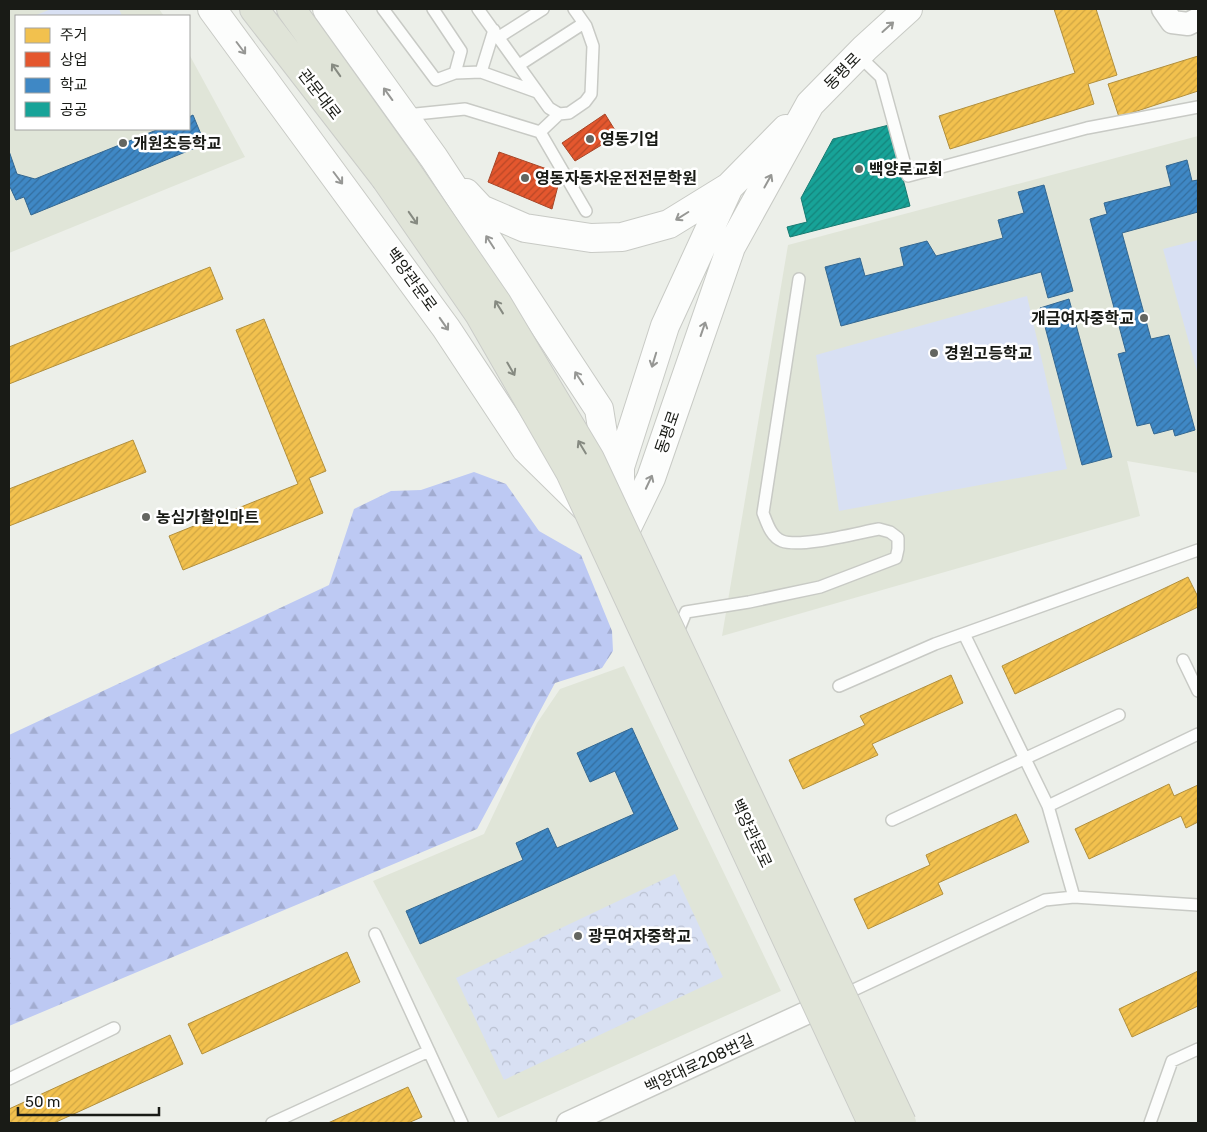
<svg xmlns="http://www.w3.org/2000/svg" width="1207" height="1132" font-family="Rubik,'Noto Sans KR',sans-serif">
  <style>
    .built { fill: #e0e5d8 }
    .forest { fill: url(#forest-firs) }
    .park { fill: url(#park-crowns) }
    .pitch { fill: #d8e0f3 }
    .homes { fill: url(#homes-hatch); stroke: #b18f3d }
    .shops { fill: url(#shops-hatch); stroke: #a74527 }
    .schools { fill: url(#schools-hatch); stroke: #346790 }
    .public { fill: url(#public-hatch); stroke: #187a71 }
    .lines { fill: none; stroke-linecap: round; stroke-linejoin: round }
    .service-casing { stroke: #c8cac5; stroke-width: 14 }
    .minor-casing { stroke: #c8cac5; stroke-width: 25 }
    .secondary-casing { stroke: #c8cac5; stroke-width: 30 }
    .trunk-casing { stroke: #caccc8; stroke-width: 30 }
    .service { stroke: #fcfdfc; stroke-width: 11 }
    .minor { stroke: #fcfdfc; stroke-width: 22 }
    .secondary { stroke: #fcfdfc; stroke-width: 28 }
    .trunk { stroke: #e0e4d8; stroke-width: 28 }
    .trunk-bridge-casing { stroke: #caccc8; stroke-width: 30; stroke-linecap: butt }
    .trunk-bridge { stroke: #e0e4d8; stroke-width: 28 }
    .oneway { stroke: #969794 }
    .oneway2 { stroke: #868a81 }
    .poi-dot { fill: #636560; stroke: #fff; stroke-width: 2 }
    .labels { text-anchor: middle; stroke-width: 5; stroke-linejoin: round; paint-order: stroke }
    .street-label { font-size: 16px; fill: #191b16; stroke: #fff }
    .poi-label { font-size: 16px; font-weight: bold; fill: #191b16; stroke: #fff; text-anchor: start }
  </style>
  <defs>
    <pattern id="forest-firs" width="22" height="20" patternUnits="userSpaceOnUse" patternTransform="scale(1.25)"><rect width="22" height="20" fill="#bdc9f3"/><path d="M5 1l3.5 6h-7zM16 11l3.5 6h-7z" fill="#a2acd0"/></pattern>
    <pattern id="park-crowns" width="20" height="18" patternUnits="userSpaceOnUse" patternTransform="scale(1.25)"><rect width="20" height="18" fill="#d8e0f3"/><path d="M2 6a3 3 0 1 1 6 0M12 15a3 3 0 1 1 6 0" fill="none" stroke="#b9c0d0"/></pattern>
    <pattern id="homes-hatch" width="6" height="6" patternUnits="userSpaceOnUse" patternTransform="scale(1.25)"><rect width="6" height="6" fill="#f2c14e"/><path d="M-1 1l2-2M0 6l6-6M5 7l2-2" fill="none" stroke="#cfa543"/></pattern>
    <pattern id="shops-hatch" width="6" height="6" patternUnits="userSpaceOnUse" patternTransform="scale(1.25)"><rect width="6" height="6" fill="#e4572e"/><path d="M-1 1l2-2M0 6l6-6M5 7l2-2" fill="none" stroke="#b84726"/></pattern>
    <pattern id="schools-hatch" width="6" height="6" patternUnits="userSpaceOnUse" patternTransform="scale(1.25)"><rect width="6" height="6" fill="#3f88c5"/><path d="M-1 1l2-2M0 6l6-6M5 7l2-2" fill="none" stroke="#346e9f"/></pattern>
    <pattern id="public-hatch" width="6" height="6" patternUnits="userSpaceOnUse" patternTransform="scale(1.25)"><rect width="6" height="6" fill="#17a398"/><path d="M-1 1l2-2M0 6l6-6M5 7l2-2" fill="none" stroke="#14847b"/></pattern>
  </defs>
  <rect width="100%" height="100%" fill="#ecefe9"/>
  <path class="built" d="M9,9H159L164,16H16V129H189V54L245,157L9,253Z
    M1198,136V473L1127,461L1140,516L722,636L788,245Z
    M624,666L781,991L498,1118L373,881L484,834L537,723L560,689Z"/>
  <path class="forest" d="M474,472L506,484L539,531L581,555L612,631L613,651L602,668L555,683L477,829L9,1026V735L329,585L354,509L391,491L421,490Z"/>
  <path class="park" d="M675,874L723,977L504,1080L456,978Z"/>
  <path class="pitch" d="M51,9H119L122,16H34Z
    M1198,240V375L1163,249Z
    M1027,296L1067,469L839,511L816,355Z"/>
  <path class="homes" d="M1054,9H1096L1117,75L1088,84L1094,104L950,149L939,116L1075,73Z
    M1198,56V91L1119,117L1108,84Z
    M210,267L223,299L9,384V347Z
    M264,319L326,471L309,478L323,513L183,570L169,536L298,484L236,330Z
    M133,440L146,472L9,526V489Z
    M1188,577L1198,597V607L1015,694L1002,666Z
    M951,675L963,703L872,744L878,755L803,789L789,760L865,725L860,716Z
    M1169,784L1174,796L1198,785V822L1186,828L1181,816L1089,859L1075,829Z
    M1016,814L1029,842L938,883L943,894L868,929L854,899L930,865L926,855Z
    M347,952L360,982L202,1054L188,1024Z
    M1198,971V1006L1132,1037L1119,1009Z
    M170,1035L183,1064L54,1123H9V1109Z
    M408,1087L422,1117L408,1123H328Z"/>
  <path class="shops" d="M605,114L618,135L575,161L562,143Z
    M499,152L561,174L552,209L488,182Z"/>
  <path class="schools" d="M193,115L205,144L31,215L24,197L16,200L10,187L9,188V151L17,174L35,179L159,129H189V117Z
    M1187,160L1192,181L1198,180V212L1122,233L1151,339L1169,335L1195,430L1175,436L1173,429L1154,434L1150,423L1137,426L1118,354L1126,352L1090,219L1107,214L1104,203L1171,186L1166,166Z
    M1044,185L1073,291L1048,298L1041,272L841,326L825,267L860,258L865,276L904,266L900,248L927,241L936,256L1003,238L998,220L1024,213L1018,192Z
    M1069,299L1112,457L1082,465L1040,308Z
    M632,728L678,829L420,944L406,911L523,860L516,843L548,828L557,848L634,814L615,771L590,782L577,753Z"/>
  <path class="public" d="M889,125L910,206L790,237L787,227L807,222L801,198L833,139Z"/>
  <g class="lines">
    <defs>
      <path id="service" d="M383,9L436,80L455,73L461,51L433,9
        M478,9L549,108L559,114L569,113L585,102L591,94L593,46L586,26L574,9
        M499,37L543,9
        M858,55L881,77L908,176L1087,128L1198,107
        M519,65L584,23
        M481,72L537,92
        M455,73L481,72L494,30
        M406,115L465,109L540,132L559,114
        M540,132L586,211
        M677,634L686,612L749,602L820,587L896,558L898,549V538L890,532L879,529C857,533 801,548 782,541C771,537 767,523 763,513L799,279
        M964,634L1048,806L1074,897
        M1183,660L1198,691
        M839,686L935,644L1198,550
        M1048,806L1198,734
        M892,820L1119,715
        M375,934L462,1123
        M843,995L1045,900L1074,897L1198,905
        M9,1079L114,1028
        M272,1123L429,1051
        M1150,1123L1172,1061L1198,1049"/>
      <path id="minor" d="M1163,9L1172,22L1188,24L1198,19
        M568,1123L830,1002"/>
      <path id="secondary" d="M212,9L446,328L526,449L587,509
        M327,9L434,158L599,409L614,502
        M466,193L481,209L525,228L591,238L622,237L669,224L729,187L786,129
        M620,488V467L665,326L729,187
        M620,542L651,478L731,247L810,104L865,48L908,9
        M869,1085L886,1123"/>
      <path id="trunk" d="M254,9L385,178
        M291,9L404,167"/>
    </defs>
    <use href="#service" class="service-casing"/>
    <use href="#minor" class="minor-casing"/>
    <use href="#secondary" class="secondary-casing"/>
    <use href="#trunk" class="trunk-casing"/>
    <use href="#service" class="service"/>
    <use href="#minor" class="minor"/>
    <use href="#secondary" class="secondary"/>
    <use href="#trunk" class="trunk"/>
    <defs>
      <path id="trunk-bridge" d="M404,167L497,303L590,459L902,1123
        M385,178L479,314L570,472L872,1123"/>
    </defs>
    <use href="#trunk-bridge" class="trunk-bridge-casing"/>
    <use href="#trunk-bridge" class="trunk-bridge"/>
  </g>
  <defs><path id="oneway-shaft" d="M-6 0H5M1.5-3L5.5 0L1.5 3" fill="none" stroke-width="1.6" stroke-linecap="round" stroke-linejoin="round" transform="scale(1.25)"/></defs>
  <g class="oneway">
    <use href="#oneway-shaft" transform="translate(888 27) rotate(-42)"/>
    <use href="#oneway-shaft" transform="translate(241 48) rotate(53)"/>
    <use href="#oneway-shaft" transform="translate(388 94) rotate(-126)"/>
    <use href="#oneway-shaft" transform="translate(338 178) rotate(53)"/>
    <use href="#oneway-shaft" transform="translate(768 181) rotate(-61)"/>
    <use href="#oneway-shaft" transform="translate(682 216) rotate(148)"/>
    <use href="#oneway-shaft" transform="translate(490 242) rotate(-123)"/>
    <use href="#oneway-shaft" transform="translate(444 324) rotate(55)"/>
    <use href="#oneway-shaft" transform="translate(703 329) rotate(-71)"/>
    <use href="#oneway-shaft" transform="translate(654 360) rotate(107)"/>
    <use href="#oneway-shaft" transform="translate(579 378) rotate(-123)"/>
    <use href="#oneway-shaft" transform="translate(649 482) rotate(-65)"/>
  </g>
  <g class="oneway2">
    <use href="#oneway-shaft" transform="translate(336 70) rotate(-125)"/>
    <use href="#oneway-shaft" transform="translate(413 218) rotate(55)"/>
    <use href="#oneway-shaft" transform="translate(499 307) rotate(-122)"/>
    <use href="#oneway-shaft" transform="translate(511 369) rotate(60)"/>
    <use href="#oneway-shaft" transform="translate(582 447) rotate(-121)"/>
  </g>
  <g class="poi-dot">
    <circle cx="590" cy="139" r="5"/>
    <circle cx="123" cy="143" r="5"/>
    <circle cx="859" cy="169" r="5"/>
    <circle cx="525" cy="178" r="5"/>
    <circle cx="1144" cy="318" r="5"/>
    <circle cx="934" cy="353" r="5"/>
    <circle cx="146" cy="517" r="5"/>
    <circle cx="578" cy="936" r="5"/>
  </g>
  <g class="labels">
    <g class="street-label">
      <text transform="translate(842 71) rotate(-46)" y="6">동평로</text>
      <text transform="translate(320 94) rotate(52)" y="6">관문대로</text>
      <text transform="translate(412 279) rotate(54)" y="6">백양관문로</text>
      <text transform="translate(667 432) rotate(-71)" y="6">동평로</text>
      <text transform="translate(752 833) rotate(65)" y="6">백양관문로</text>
      <text transform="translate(699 1063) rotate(-25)" y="6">백양대로208번길</text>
    </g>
    <g class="poi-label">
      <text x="600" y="145">영동기업</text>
      <text x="133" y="149">개원초등학교</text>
      <text x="869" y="175">백양로교회</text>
      <text x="535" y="184">영동자동차운전전문학원</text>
      <text x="1134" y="324" text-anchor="end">개금여자중학교</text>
      <text x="944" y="359">경원고등학교</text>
      <text x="156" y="523">농심가할인마트</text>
      <text x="588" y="942">광무여자중학교</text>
    </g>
  </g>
  <rect width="1207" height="1132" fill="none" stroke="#191b16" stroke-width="20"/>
  <rect x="15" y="15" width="175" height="115" fill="#ffffff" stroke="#a3a4a2"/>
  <rect x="25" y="28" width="25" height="15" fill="#f2c14e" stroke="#a3a4a2"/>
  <text x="60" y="40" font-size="15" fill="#191b16">주거</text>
  <rect x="25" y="52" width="25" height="15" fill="#e4572e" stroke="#a3a4a2"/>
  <text x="60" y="65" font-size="15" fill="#191b16">상업</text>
  <rect x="25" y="78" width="25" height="15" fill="#3f88c5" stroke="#a3a4a2"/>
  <text x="60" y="90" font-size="15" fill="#191b16">학교</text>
  <rect x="25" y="102" width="25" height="15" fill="#17a398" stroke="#a3a4a2"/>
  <text x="60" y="115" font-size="15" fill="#191b16">공공</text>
  <path d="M18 1107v8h141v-8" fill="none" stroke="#191b16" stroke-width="2.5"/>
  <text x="25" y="1107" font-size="15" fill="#191b16" stroke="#ffffff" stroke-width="4" paint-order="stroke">50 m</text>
</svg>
